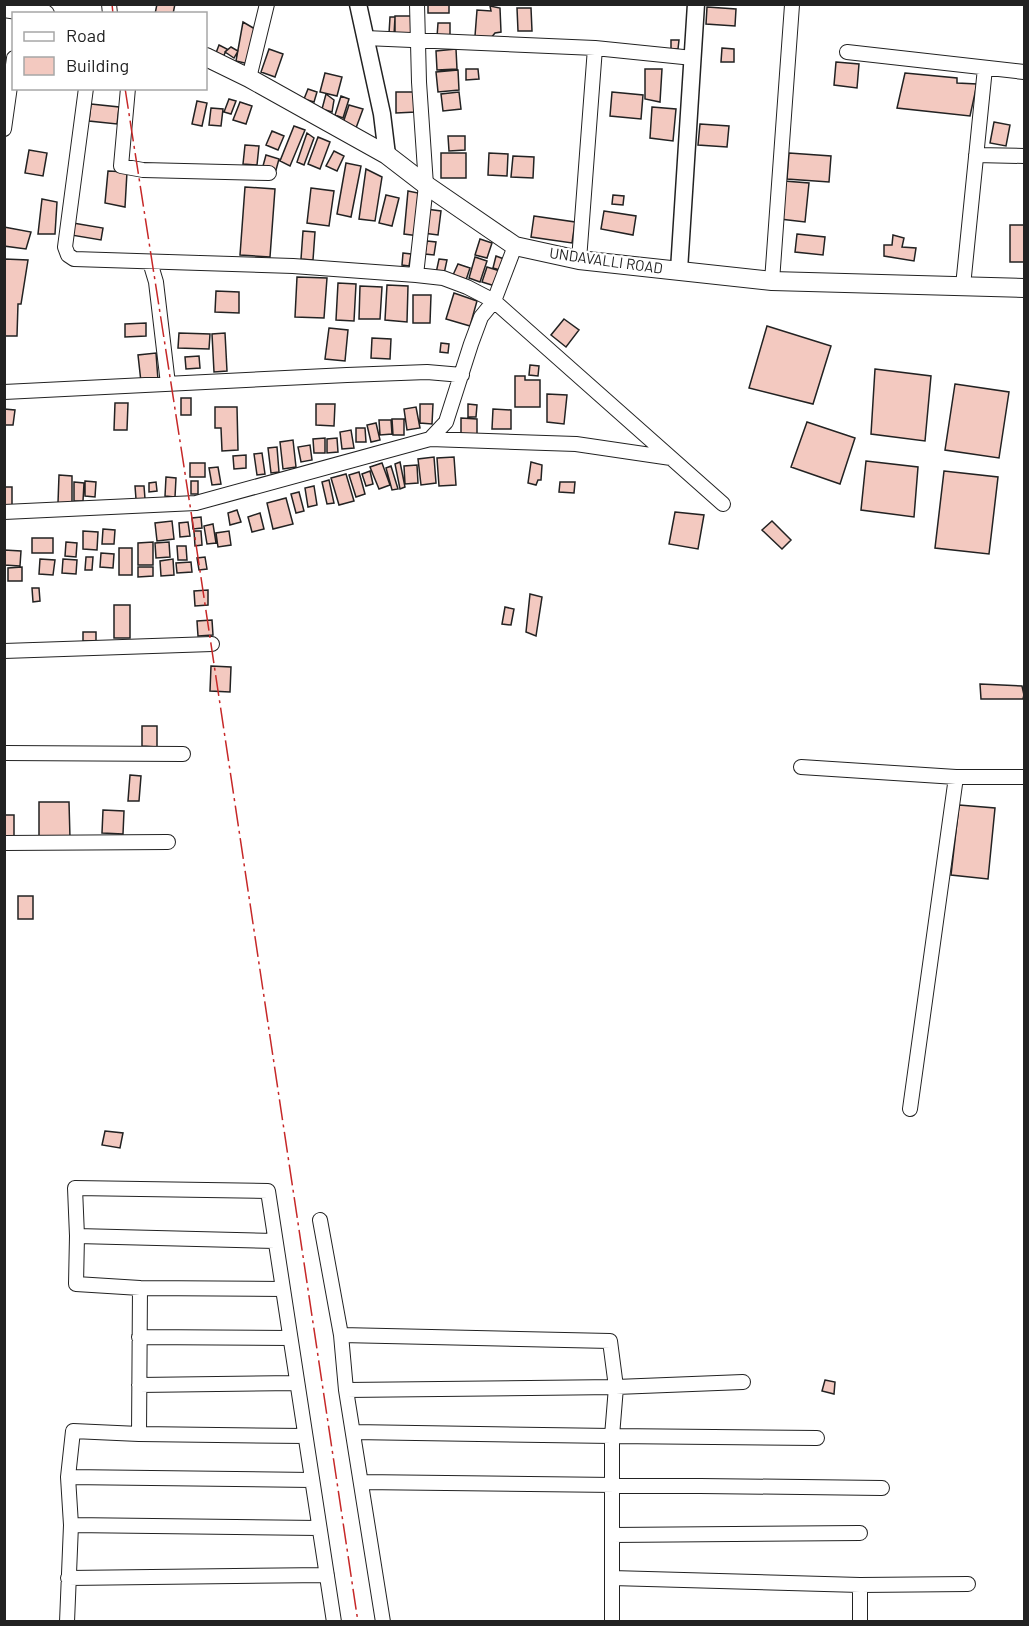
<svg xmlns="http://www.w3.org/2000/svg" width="1029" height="1626" font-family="Barlow,sans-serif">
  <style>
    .building { fill: #f3c9c0; stroke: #222; stroke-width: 1.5 }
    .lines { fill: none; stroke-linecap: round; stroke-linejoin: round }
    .minor-casing { stroke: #222; stroke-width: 16 }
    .tertiary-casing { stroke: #222; stroke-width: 19 }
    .secondary-casing { stroke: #222; stroke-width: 20 }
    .minor { stroke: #fff; stroke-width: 14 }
    .tertiary { stroke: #fff; stroke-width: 16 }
    .secondary { stroke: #fff; stroke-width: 18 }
    .power { stroke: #c62828; stroke-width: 1.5; stroke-dasharray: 21 4.5 3 4.5; stroke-linecap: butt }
    .labels { text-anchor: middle; stroke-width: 4.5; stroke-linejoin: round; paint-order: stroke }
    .street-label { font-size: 15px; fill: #222; stroke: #fff }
  </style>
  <rect width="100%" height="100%" fill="#fff"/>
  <path class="building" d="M157,4H175L173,14H155Z
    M428,4H449V13H428Z
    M490,6L500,8L501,32L495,33L491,38L475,36L477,10L491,11Z
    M707,7L736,9L735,26L706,24Z
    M517,8H531L532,31H518Z
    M395,16H411V36H395Z
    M390,17H395L394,35L389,34Z
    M243,22L255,29L249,64L236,61Z
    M438,23H450V37H437Z
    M671,40H679L678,49H671Z
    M219,45L227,49L223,57L216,53Z
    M231,47L238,51L234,58L225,52Z
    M722,48L734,49V62H721Z
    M269,49L283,54L275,77L261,72Z
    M456,49L457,69L437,70L436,51Z
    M836,62L859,64L857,88L834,85Z
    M466,69H478L479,79L466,80Z
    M645,69H662L660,102L645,99Z
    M458,70L459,90L438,92L436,72Z
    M325,73L342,77L337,96L320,92Z
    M905,73L957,78V83L977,84L970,116L897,108Z
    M308,89L317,92L314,102L304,99Z
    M396,92H416V112L396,113Z
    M459,92L461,109L443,111L441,94Z
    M612,92L643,95L641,119L610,116Z
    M326,94L334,100L332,112L322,109Z
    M341,96L349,99L343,118L335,115Z
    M229,99L236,101L231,114L224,112Z
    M197,101L207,103L202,126L192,124Z
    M240,102L252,106L246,124L233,120Z
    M91,104L119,107L117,124L89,121Z
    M349,105L363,109L356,128L343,123Z
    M652,107L676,109L673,141L650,138Z
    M211,108L223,109L221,126L209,125Z
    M994,122L1010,125L1006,146L990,143Z
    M700,124L729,126L727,147L698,145Z
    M294,126L305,130L290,166L280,161Z
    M272,131L284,136L278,150L266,145Z
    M307,133L314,138L304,165L297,162Z
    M448,136H465V150L449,151Z
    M318,137L330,142L320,169L308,164Z
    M245,145L259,146L257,165L243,164Z
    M29,150L47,153L43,176L25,173Z
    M334,151L344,156L337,171L326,166Z
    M441,153H466V178H441Z
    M489,153L508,154L507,176L488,175Z
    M789,153L831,156L829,182L787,179Z
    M266,155L279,159L276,170L263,166Z
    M513,156L534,157L533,178L511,177Z
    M346,163L361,166L351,217L337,214Z
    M366,169L382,177L375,221L359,219Z
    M108,171L127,172L125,207L105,203Z
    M784,181L809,183L805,222L780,219Z
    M245,187L275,189L270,257L240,255Z
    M311,188L334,191L329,226L307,223Z
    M408,191L423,194L419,236L404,234Z
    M386,195L399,198L392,226L379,223Z
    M613,195L624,196L623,205L612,204Z
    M42,199L57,202L55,234H38Z
    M426,209L441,211L438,235L423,233Z
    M604,211L636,216L633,235L601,229Z
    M534,216L575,222L572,243L531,237Z
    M73,223L103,228L101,240L71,235Z
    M1010,225H1024V262H1010Z
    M4,227L31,232L26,249L4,246Z
    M303,231L315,232L313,260L301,259Z
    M797,234L825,237L823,255L795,252Z
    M893,235L904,238L902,247L916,248L914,261L884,256V245H892Z
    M480,239L492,243L487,258L475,255Z
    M427,241L436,242L434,255L425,254Z
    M403,253L411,254L409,266L402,265Z
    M496,256L504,259L500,270L493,268Z
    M475,257L487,261L480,282L469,278Z
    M4,259L28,260L21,304H18L17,336H4Z
    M439,259L447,260L444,274L436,273Z
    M458,264L470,268L466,280L453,275Z
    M487,267L500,271L495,286L482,282Z
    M297,277L327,278L324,318L295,317Z
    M338,283L356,284L354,321L336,320Z
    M387,285L408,286L407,322L385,320Z
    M360,286L382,287L380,319H359Z
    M216,291L239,292V313L215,312Z
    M454,293L477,301L470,326L446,319Z
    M413,295H431L430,323H413Z
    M564,319L579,330L566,347L551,335Z
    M146,323V336L125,337V324Z
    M767,326L831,346L813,404L749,388Z
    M329,328L348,330L345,361L325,359Z
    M179,333L210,334L209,349L178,348Z
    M225,333L227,371L214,372L212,334Z
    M372,338L391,339L390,359L371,358Z
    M441,343L449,344L448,353L440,352Z
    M156,353L158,380L141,382L138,355Z
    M199,356L200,368L186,369L185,357Z
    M530,365L539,366L538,376L529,375Z
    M875,369L931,376L925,441L871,434Z
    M515,376H525V380H540V407H515Z
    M955,384L1009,392L999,458L945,450Z
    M547,394L567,395L564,424L547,422Z
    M181,398H191V415H181Z
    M115,403H128L127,430H114Z
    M316,404H335L334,426L316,425Z
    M420,404H433L432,424L420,423Z
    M468,404L477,405L476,417H468Z
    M215,407H237L238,450L222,451L221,428H215Z
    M416,407L420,428L407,430L404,409Z
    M4,409L15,410L13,425H4Z
    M493,409L511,410V429H492Z
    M461,418L477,419V436L461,435Z
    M392,419H404V435H393Z
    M379,420H391L392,434L380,435Z
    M807,422L855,438L840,484L791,467Z
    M376,423L380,440L371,442L367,425Z
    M356,428H365L366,442H356Z
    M351,430L354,448L342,449L340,432Z
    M325,438V453H314L313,439Z
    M337,438L338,452L327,453V439Z
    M293,440L296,467L283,469L280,442Z
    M310,445L312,460L301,462L298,447Z
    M277,447L279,472L271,473L268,448Z
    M262,453L265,474L257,475L254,454Z
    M246,455V468L234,469L233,456Z
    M434,457L436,483L421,485L418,459Z
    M454,457L456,485L439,486L437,458Z
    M866,461L918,467L914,517L861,510Z
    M400,462L405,487L400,489L395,464Z
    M531,462L542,465L541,480H538L536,485L528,483Z
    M190,463H205V477H190Z
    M382,463L390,485L379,489L370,467Z
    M417,465L418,483L405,484L404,466Z
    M391,466L398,489L392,490L386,468Z
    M218,467L221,484L212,485L209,468Z
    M370,471L373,484L366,486L362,474Z
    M944,471L998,477L989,554L935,548Z
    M359,472L365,494L356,497L349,475Z
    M346,474L354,501L339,505L331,478Z
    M59,475L72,476V503H58Z
    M166,477L176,478L175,497L165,496Z
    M329,480L334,503L327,504L322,482Z
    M85,481L96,482L95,497L85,496Z
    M191,481H198V494H191Z
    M74,482L84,483L83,501H74Z
    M156,482L157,491L149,492V483Z
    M560,482H575L574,493L559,492Z
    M135,486H144L145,499H136Z
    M314,486L317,505L308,507L305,488Z
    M4,487H12V508H4Z
    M299,492L304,511L296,513L291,494Z
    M286,498L293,524L273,529L267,503Z
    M237,510L241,522L230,525L228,513Z
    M675,512L704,515L698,549L669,544Z
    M260,513L264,529L252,532L248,517Z
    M201,517L202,528L193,529L192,518Z
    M172,521L174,539L157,541L155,523Z
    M772,521L791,540L782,549L762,530Z
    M188,522L190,536L180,537L179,523Z
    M213,524L216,543L207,544L204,526Z
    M103,529L115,530L114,544H102Z
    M83,531L98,532L97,550L83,549Z
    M194,531H201L202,545L195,546Z
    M229,531L231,545L218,547L216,533Z
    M32,538H53V553H32Z
    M66,542L77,543L76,557L65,556Z
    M153,542V565H138V543Z
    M169,542L170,557L156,558L155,543Z
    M177,546H186L187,560H178Z
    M119,548H132V575H119Z
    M4,550L21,551L20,566L4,565Z
    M101,553L114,554L113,568L100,567Z
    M86,557H93L92,570H85Z
    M205,557L207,569L199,570L197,558Z
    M40,559L55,560L53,575L39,574Z
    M63,559L77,560L76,574L62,573Z
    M173,559L174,575L161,576L160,561Z
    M191,562L192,572L177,573L176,563Z
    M22,567V581H8V568Z
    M138,567H153V576L138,577Z
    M32,588H39L40,601L33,602Z
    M208,590V605L195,606L194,591Z
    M530,594L542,597L536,636L526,632Z
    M114,605H130V638H114Z
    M505,607L514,609L511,625L502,624Z
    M212,620L213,635L198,636L197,621Z
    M83,632H96V641H83Z
    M211,666L231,667L230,692L210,691Z
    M980,684L1022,686L1024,695L1023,699H981Z
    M142,726H157V747L142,746Z
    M130,775L141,776L139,801H128Z
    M39,802H69L70,838L39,839Z
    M959,805L995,808L988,879L951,875Z
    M103,810L124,811L123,834L102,833Z
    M4,815H14V838H4Z
    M18,896H33V919H18Z
    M105,1131L123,1133L120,1148L102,1145Z
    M825,1380L835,1382L834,1394L822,1391Z"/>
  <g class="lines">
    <defs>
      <path id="minor" d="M109,4L110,14
        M365,38L595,48L693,58
        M847,52L1024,72
        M249,78L267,4
        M86,88L65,247L68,255L74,259L293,266L416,275L443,278L467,287L494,301L723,504
        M128,88L121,166L143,170L269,173
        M4,129L14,58
        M976,155L1024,156
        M579,260L595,48
        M150,262L156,282L168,384
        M416,275L426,185L419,82L417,4
        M772,281L792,5
        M963,286L985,68
        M4,392L347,375L427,372L462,375
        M430,439L576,444L671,458
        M4,512L196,503L430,439L446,422L471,344L481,317L494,301L515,246
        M4,651L212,644
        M4,753L183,754
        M801,767L956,777H1024
        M4,843L168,842
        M910,1109L956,777
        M320,1220L341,1335L346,1390L383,1622
        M77,1236L275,1241
        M140,1288L283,1289
        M341,1335L610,1341L616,1387L743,1382
        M139,1337L290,1338
        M139,1385L297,1383
        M346,1390L616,1387L612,1436L353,1432
        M139,1434L305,1436
        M68,1477L312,1480
        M361,1482L882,1488
        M71,1525L319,1528
        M612,1535L860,1533
        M68,1578L327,1575
        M612,1578L860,1585
        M67,1622L71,1525L68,1477L73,1431L139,1434L140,1288L76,1284L77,1236L75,1188L268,1191L334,1622
        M612,1622V1436L817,1438
        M860,1622V1585L968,1584"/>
      <path id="tertiary" d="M358,4L382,114L387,155
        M679,270L696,4"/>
      <path id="secondary" d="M4,8L45,14
        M206,57L249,78L387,155L426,185L515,246L579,260L772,281L1024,288"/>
    </defs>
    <use href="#minor" class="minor-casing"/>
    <use href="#tertiary" class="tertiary-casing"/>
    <use href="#secondary" class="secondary-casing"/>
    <use href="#minor" class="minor"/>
    <use href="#tertiary" class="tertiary"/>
    <use href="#secondary" class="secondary"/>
    <path class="power" d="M112,4L113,14
      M125,88L194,531L358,1622"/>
  </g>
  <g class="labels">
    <g class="street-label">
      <text transform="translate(606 261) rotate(8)" y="5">UNDAVALLI ROAD</text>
    </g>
  </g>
  <rect width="1029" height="1626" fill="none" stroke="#222222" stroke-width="12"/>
  <rect x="12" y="12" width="195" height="78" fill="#ffffff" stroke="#a7a7a7" stroke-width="1.5"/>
  <rect x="24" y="32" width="30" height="9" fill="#ffffff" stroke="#a7a7a7" stroke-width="1.5"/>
  <text x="66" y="42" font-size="18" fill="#222222">Road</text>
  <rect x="24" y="57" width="30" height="18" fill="#f3c9c0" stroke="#a7a7a7" stroke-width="1.5"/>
  <text x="66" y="72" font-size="18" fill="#222222">Building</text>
</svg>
